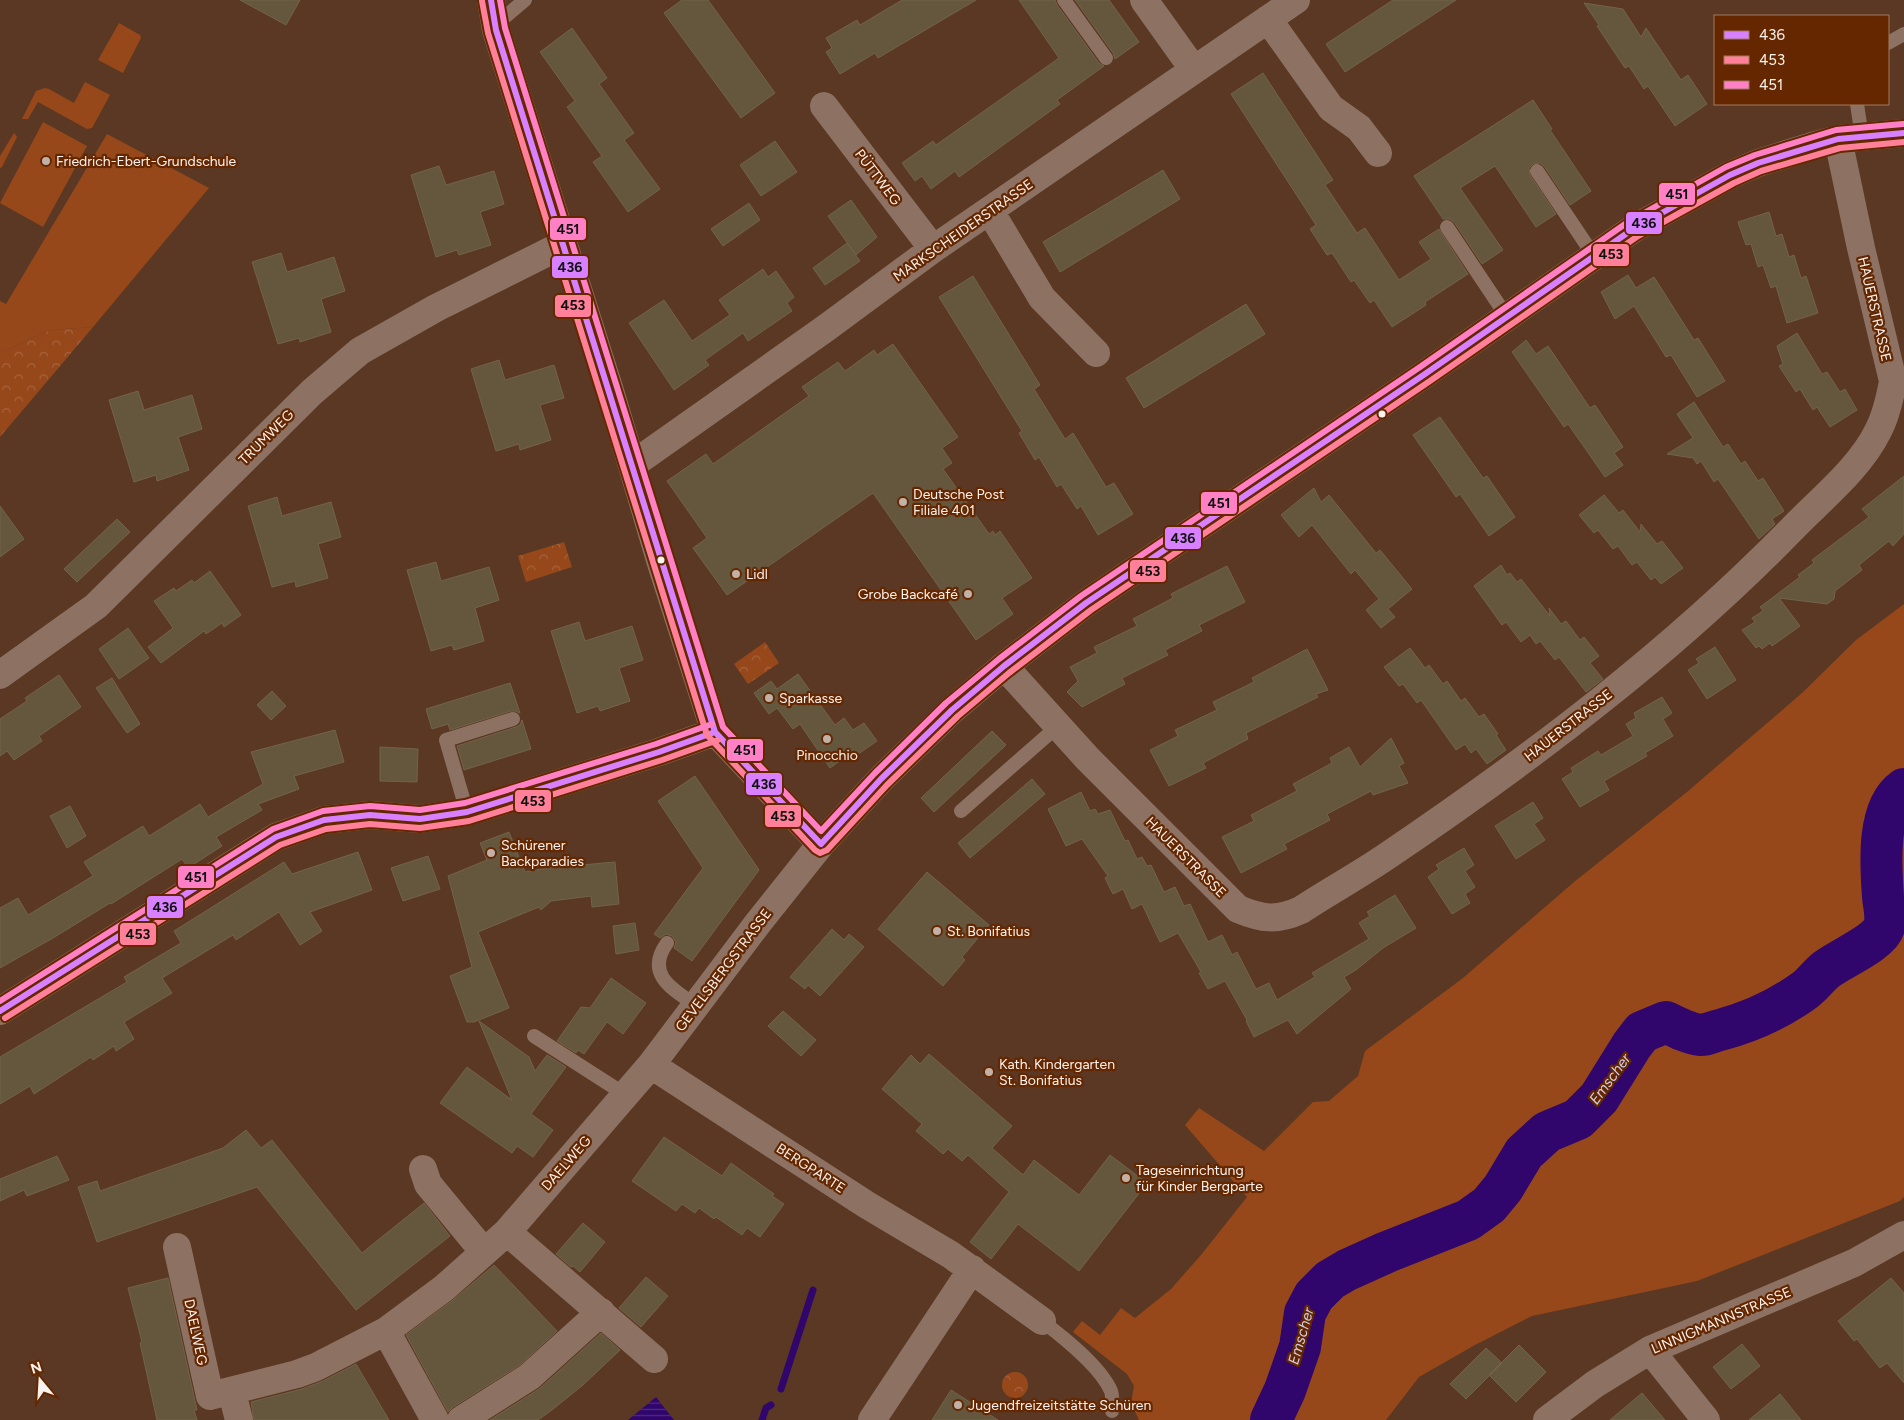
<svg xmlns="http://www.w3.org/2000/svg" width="1904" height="1420" font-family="Figtree,sans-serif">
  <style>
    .grass { fill: #97481b }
    .forest { fill: url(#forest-crowns) }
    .water { fill: url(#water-rules) }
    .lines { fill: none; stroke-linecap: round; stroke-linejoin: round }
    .stream { stroke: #30056c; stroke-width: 7 }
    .river { stroke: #30056c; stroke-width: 42 }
    .building { fill: #65563e; stroke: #73634a }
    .service { stroke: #8d7162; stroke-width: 14 }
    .minor { stroke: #8d7162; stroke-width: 28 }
    .bus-1-casing { stroke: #652700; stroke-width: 10 }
    .bus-2-casing { stroke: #652700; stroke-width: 10 }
    .bus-3-casing { stroke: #652700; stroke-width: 10 }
    .bus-1 { stroke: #d880ff; stroke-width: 6 }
    .bus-2 { stroke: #ff8098; stroke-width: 6 }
    .bus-3 { stroke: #ff80c5; stroke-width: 6 }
    .poi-dot { fill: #c2b1a7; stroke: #652700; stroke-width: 2 }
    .bus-dot { fill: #faf2ee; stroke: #652700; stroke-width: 2 }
    .labels { text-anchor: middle; stroke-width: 4.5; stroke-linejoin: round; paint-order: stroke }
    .poi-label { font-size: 14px; fill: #faf2ee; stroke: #652700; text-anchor: start }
    .street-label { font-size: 14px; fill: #faf2ee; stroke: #652700 }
    .water-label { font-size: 15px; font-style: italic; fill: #cfcfeb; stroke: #652700 }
    .line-badge { stroke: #652700; stroke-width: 2 }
    .pale-badge-label { font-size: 14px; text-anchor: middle; font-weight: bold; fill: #111 }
  </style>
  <defs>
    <pattern id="forest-crowns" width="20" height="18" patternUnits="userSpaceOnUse" patternTransform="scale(1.25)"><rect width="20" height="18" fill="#97481b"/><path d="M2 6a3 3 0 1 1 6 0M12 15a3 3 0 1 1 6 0" fill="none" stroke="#a6633c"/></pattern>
    <pattern id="water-rules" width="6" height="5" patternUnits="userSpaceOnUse" patternTransform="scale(1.25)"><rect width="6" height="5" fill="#30056c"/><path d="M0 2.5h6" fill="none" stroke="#4f2a81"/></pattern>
  </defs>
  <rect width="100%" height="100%" fill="#5a3823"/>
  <path class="grass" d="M119,23L140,35L141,38L123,73L98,60Z
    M85,82L110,95L92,128L87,129L38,102L28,119H22L36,91L45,88L49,89L74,103Z
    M43,122L87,146L43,227L0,203Z
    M14,133L17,137L2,167L0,168V156Z
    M107,134L209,188L93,327L50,330L0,353V301L6,304Z
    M1904,604V1197L1900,1201L1697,1281L1532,1316L1475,1345L1419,1377L1386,1420H1139L1131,1403L1134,1386L1127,1374L1073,1332L1082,1321L1100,1335L1121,1308L1135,1318L1171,1289L1201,1255L1247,1197L1185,1125L1199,1108L1264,1151L1313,1102L1329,1101L1358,1076L1365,1051L1463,978L1574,882L1687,792L1802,693L1856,640Z"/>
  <path class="forest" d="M93,327L0,437V353L50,330Z
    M564,542L572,567L526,582L518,556Z
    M765,642L779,663L748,684L734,664Z
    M1002 1385a13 13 0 1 1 26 0a13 13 0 1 1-26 0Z"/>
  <path class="water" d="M656,1397L674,1420H628Z"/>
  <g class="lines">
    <path class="stream" d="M781,1389L813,1290
      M762,1420L766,1408L771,1405"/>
    <path class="river" d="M1271,1420L1285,1390L1300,1347L1305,1313L1314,1296L1330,1280L1347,1270L1387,1252L1468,1220L1489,1205L1503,1188L1524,1153L1547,1132L1578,1119L1599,1098L1632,1045L1642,1032L1666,1022C1676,1027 1689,1034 1701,1035C1707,1035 1714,1031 1720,1030C1750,1022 1779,1009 1805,990C1813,984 1819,975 1827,969C1840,959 1880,942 1884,927C1887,918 1884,906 1883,897C1881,867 1876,809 1904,789"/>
  </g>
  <path class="building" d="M240,0H300L286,25Z
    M682,0H708L775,93L741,118L664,13Z
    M902,0H976L878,58L875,53L840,74L826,52L832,48L826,38L857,20L860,25Z
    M1019,0H1055L1057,5L1099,63L1104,66L1057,100L1060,104L959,177L955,171L931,189L922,176L915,181L902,163L933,141L936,145L1059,58Z
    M1075,0H1109L1139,42L1115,59L1113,53Z
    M1393,0H1456L1345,72L1326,44Z
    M1584,3L1623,9L1641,37L1646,28L1681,80L1688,75L1707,104L1675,126L1648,86L1644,89L1629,66L1625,68L1597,26L1599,25Z
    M572,28L607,78L599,84L634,133L624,140L660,189L628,212L593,162L602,156L567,107L575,101L540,52Z
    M1263,73L1333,180L1325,185L1357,233L1365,228L1399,280L1431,259L1419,242L1439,229L1468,274L1425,302L1426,305L1392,327L1374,300L1370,303L1354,280L1351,282L1332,253L1327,255L1310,229L1316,225L1231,94Z
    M1533,100L1552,129L1550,130L1591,191L1570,205L1544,166L1540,163L1533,164L1529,168L1530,175L1556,214L1536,227L1495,166L1460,188L1503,250L1482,264L1454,222L1450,219H1443L1414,176Z
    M775,141L797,172L761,196L740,165Z
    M439,166L446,185L494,171L504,204L480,212L491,245L459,255L457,250L436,257L411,175Z
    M1163,170L1180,199L1060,272L1043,242Z
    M851,200L877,237L856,255L828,216Z
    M749,203L760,220L723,246L711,229Z
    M1769,212L1776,236L1782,234L1789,257L1794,255L1801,278L1806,276L1818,313L1787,323L1776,286L1771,288L1763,265L1758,267L1751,244L1746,245L1738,222Z
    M847,243L860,261L825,285L813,268Z
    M281,253L287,272L334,257L345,291L321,299L331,332L300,342L299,338L278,344L252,262Z
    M763,269L768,277L776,271L794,297L787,303L792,311L748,341L743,333L705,360L709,365L674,390L629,323L664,300L692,341L730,315L719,300Z
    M1628,275L1636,288L1654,277L1694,340L1698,338L1725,381L1697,397L1671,355L1666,357L1634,306L1615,319L1601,292Z
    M973,276L1040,385L1034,389L1065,439L1073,433L1106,487L1114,483L1133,514L1098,535L1081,506L1077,509L1061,484L1057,487L1039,457L1035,460L1019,433L1022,431L939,297Z
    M1246,304L1265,334L1144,408L1126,378Z
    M1797,333L1822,374L1827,372L1840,392L1845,389L1857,410L1830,427L1817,407L1813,410L1800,389L1796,392L1779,366L1783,364L1777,346Z
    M1526,340L1536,354L1548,346L1590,408L1595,405L1623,447L1614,453L1623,465L1605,477L1568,424L1564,427L1512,352Z
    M893,344L958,437L942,448L952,463L943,469L989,534L993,531L995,535L1000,531L1032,578L1002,598L1013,614L976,640L873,493L727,595L693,548L707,538L667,481L706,454L713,464L809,396L802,387L838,362L845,371L874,350L877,355Z
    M499,360L505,380L554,365L564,398L540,405L551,440L520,450L519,444L496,451L471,369Z
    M138,391L144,410L192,395L202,429L178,437L189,470L157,481L156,475L134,482L109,400Z
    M1694,402L1723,447L1728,444L1741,464L1745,461L1758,481L1763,478L1784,511L1772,519L1775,524L1759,539L1718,479L1714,482L1701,461L1697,464L1693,458L1667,454L1693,438L1677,414Z
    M1440,417L1483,478L1487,476L1515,517L1489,536L1460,494L1456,497L1413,435Z
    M1904,476V534L1893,546L1889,541L1859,565L1862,570L1835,591L1834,599L1827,604L1779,598L1800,626L1772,646L1770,643L1762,649L1759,646L1756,648L1742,630L1755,622L1752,618L1763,611L1760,607L1800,577L1798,575L1814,563L1812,560L1869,517L1862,509Z
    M1314,488L1321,502L1329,495L1376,553L1380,550L1412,589L1388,609L1395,617L1381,628L1366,610L1379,599L1355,570L1351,574L1312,525L1299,537L1281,515Z
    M1604,495L1619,513L1623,510L1640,532L1641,524L1657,544L1662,541L1683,568L1661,584L1655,577L1651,580L1637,562L1632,565L1618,546L1613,549L1598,530L1594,533L1579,515Z
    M277,497L282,516L331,502L341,537L318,544L328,578L296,587L295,581L272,587L248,506Z
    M0,506L24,539L0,557Z
    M117,519L130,532L77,582L64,569Z
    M436,562L441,581L489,567L499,600L475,608L484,641L454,650L452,645L431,651L407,570Z
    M1501,565L1507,575L1510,573L1517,582L1521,579L1550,616L1549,608L1561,624L1566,621L1580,640L1584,637L1599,656L1590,663L1603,679L1586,692L1559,657L1555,660L1540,641L1536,644L1530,635L1521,642L1506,622L1502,625L1474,586Z
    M1227,566L1245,602L1199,625L1202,631L1165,650L1168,655L1122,678L1125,684L1082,707L1067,692L1078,681L1070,667L1097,653L1094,647L1137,626L1133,619L1173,598L1171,594Z
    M210,571L241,615L224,627L222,623L206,634L204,631L161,663L148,647L173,628L154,601L174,588L176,591L192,580L194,583Z
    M579,622L585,641L632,626L643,660L619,668L630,701L600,711L598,706L577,713L551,631Z
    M128,628L149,658L119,679L99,649Z
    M1715,647L1736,680L1707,699L1688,670L1699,663L1696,659Z
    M1410,648L1425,668L1429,665L1443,684L1447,681L1461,701L1465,698L1479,717L1484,714L1498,734L1496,735L1506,750L1487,764L1476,749L1471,753L1465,744L1456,750L1421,700L1417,703L1403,684L1399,686L1384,667Z
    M1307,649L1328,690L1316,694L1318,697L1246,733L1248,739L1203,763L1206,768L1169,786L1150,750L1178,736L1175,730L1217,710L1213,702L1254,682L1252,678Z
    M798,674L835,725L844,718L853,730L864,723L877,741L848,761L845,757L830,768L800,724L793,729L777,708L769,714L754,693L771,681L777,689Z
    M59,675L81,707L39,736L42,741L14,760L7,751L0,756V719L27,701L25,698Z
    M112,678L140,724L127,733L96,688Z
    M510,683L520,713L515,711H511L450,730L448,724L432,729L426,709Z
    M272,691L286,706L271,720L257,705Z
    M1662,697L1672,713L1663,719L1673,736L1645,753L1647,756L1604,781L1609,790L1580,807L1562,779L1573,772L1571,768L1598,751L1601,755L1633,736L1626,724L1636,718L1634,713Z
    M522,720L531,749L464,770L457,746L516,727L520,725Z
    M335,730L344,762L294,776L299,789L258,804L262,810L216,837L222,846L188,868L182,859L111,904L110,903L53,938L0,968V908L18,898L28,915L93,876L84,862L143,826L149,836L200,804L208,817L263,784L251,752Z
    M992,731L1006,745L934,812L921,798Z
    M1391,738L1404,763L1399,766L1408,783L1373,795L1371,791L1327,814L1330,820L1284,844L1287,849L1241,873L1222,837L1254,821L1251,815L1297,791L1293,784L1332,763L1330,758L1349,747L1360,767Z
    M380,747L418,749L417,782L380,781Z
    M695,776L759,870L692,961L674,948L676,942L672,936L666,934L660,938L654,934L703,868L658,801Z
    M1032,779L1045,794L970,858L958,843Z
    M1081,792L1090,811L1095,809L1098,814L1110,810L1125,841L1128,840L1137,859L1142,857L1147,866L1151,865L1164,892L1175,887L1184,906L1190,904L1208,942L1222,935L1232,955L1237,952L1256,989L1269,983L1277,1000L1315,977L1312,973L1369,939L1359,923L1370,916L1367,912L1395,895L1416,928L1383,948L1356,970L1344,977L1351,989L1297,1034L1288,1020L1254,1037L1246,1021L1247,1020L1225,981L1208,989L1199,973L1201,972L1178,933L1160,942L1142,904L1132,909L1123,889L1113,894L1105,878L1108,876L1082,839L1066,846L1048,809Z
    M1533,802L1543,818L1534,824L1545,840L1516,859L1495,826Z
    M70,806L86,836L67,848L50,816Z
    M509,832L525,872L548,868L615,862L619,904L592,907L591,896L551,901L541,910L539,907L478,932L509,1008L474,1022H467L450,976L472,967L448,876L487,860L480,843Z
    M1464,848L1474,865L1465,871L1475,887L1465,894L1470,903L1452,914L1428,877L1439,869L1436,865Z
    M358,852L372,890L310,912L322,931L300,945L279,912L236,940L233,935L162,978L172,993L124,1022L134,1039L116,1051L114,1046L93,1060L91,1057L34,1094L30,1086L0,1104V1057L127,982L124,977L181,943L174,931L284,862L292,874Z
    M428,856L440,889L403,901L391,868Z
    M927,872L989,925L962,957L965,960L943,986L878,929Z
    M635,923L639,950L616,954L613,926Z
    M832,929L844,940L849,934L864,947L820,996L808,985L805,989L790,977Z
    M611,978L646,1003L623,1034L607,1022L584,1054L578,1050L576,1053L557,1041L581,1007L590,1008Z
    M783,1011L816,1040L801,1056L768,1026Z
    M479,1021L529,1057L535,1071L547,1055L566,1067L531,1114L553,1130L533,1157L517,1146L512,1153L440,1103L467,1067L512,1100Z
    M929,1054L1012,1126L992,1148L1023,1175L1034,1160L1079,1195L1110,1155L1147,1183L1079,1271L1018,1224L991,1259L970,1242L1009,1192L968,1155L962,1161L948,1149L943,1154L916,1131L922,1124L882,1089L911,1055L920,1064Z
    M246,1130L261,1148L272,1140L362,1253L424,1203L450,1236L356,1310L257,1187L97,1242L78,1187L97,1181L100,1191L223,1148Z
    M664,1137L722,1176L731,1163L774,1194L772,1196L784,1204L760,1237L747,1228L742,1235L716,1217L714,1219L699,1208L695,1213L682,1204L676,1211L632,1181Z
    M57,1156L69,1180L27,1196L24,1190L0,1201V1179Z
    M583,1223L605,1242L580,1272L573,1266L571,1267L556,1254Z
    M494,1265L557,1331L520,1365L453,1407L448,1412L406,1335L453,1300Z
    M646,1277L668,1296L641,1327L619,1308Z
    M168,1278L197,1410H194L197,1420H157L140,1343L142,1342L128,1288Z
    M1891,1278L1904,1293V1383L1887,1363L1880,1368L1857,1339L1854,1341L1838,1321Z
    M601,1333L620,1350L583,1385L552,1410L538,1420H490L539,1389Z
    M1742,1344L1760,1366L1731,1389L1713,1367Z
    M1519,1345L1546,1372L1516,1402L1489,1375Z
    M1486,1348L1502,1363L1466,1399L1450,1384Z
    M356,1364L389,1420H254L251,1402L302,1389L323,1381Z
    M951,1390L998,1420H932Z
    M1642,1393L1665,1420H1610Z
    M1780,1394L1801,1420H1749Z"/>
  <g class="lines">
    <path class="service" d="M1064,0L1106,58
      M494,26L525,0
      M1888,43L1904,34
      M1857,104L1862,137
      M1537,171L1594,256
      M1447,227L1507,317
      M961,811L1058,726
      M467,812L446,740L513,719
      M667,943C644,975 674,990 697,1006
      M534,1036L626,1095
      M1042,1321C1063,1337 1100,1366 1111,1391C1113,1397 1112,1405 1112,1411"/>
    <path class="minor" d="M491,0L496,30L610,391L660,560L715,732L821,844
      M1144,0L1194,70
      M1268,19L1331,108L1359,128L1378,153
      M824,106L933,249
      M990,211L1042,298L1096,353
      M632,465L826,328L933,249L1296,0
      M1004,666L1087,758L1238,909C1262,919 1277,921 1301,910C1330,891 1361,874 1390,854C1533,757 1672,652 1793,528C1821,499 1860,468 1878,431C1886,416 1890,398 1893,381L1861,248L1838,139
      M0,675L96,606L312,392L360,351L436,308L564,244
      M0,1011L276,837L324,820L370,815L420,819L467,812L659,752L715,732
      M651,1065L867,1205L951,1255L1042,1321
      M423,1169L428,1184L484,1252
      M507,1232L654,1359
      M177,1247L210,1396L297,1374L316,1367L386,1331L444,1288L507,1232L651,1065L758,923L821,844L881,779L952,710L1004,666L1086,603L1425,374L1633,229L1730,175L1758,163L1812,146L1838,139L1904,133
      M386,1331L435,1420
      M1650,1350L1706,1420
      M232,1392L239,1420
      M461,1420L529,1377L601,1312
      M872,1420L972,1269
      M1547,1420L1595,1384L1650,1350L1854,1263L1904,1235"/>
    <defs>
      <path id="bus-1" d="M491,0L496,30L715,732L821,844L881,779L952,710L1004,666L1086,603L1425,374L1633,229L1730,175L1758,163L1838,139L1904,133
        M0,1011L276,837L324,820L370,815L420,819L467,812L659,752L715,732"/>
      <path id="bus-2" d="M482,1L488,33L707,735L815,850L820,853L827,850L887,785L958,716L1009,673L1091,610L1430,381L1638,236L1734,183L1761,171L1840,148L1904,142
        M5,1018L280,845L326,829L370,824L420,828L469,821L662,760L718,740"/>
      <path id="bus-3" d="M500,0L505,28L723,727L821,831L875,773L946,703L999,659L1081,596L1420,367L1628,222L1726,167L1755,155L1836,130L1903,124
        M0,1001L273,829L323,811L370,806L420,810L465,803L656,744L712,724"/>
    </defs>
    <use href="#bus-1" class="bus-1-casing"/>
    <use href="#bus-2" class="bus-2-casing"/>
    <use href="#bus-3" class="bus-3-casing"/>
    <use href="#bus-1" class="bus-1"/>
    <use href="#bus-2" class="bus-2"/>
    <use href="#bus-3" class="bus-3"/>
  </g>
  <g class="poi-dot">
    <circle cx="46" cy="161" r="5"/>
    <circle cx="903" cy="502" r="5"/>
    <circle cx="736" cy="574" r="5"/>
    <circle cx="968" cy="594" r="5"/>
    <circle cx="769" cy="698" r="5"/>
    <circle cx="827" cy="739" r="5"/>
    <circle cx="491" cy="853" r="5"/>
    <circle cx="937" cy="931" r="5"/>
    <circle cx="989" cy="1072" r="5"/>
    <circle cx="1126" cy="1178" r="5"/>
    <circle cx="958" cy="1405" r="5"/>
  </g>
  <g class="bus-dot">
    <circle cx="1382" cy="414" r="4.5"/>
    <circle cx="661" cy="560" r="4.5"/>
  </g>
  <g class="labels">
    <g class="poi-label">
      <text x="56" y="166">Friedrich-Ebert-Grundschule</text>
      <text x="913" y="499">Deutsche Post<tspan x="913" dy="16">Filiale 401</tspan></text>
      <text x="746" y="579">Lidl</text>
      <text x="958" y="599" text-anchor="end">Grobe Backcafé</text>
      <text x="779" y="703">Sparkasse</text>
      <text x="827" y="760" text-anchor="middle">Pinocchio</text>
      <text x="501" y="850">Schürener<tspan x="501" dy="16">Backparadies</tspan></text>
      <text x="947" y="936">St. Bonifatius</text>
      <text x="999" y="1069">Kath. Kindergarten<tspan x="999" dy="16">St. Bonifatius</tspan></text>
      <text x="1136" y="1175">Tageseinrichtung<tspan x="1136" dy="16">für Kinder Bergparte</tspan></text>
      <text x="968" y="1410">Jugendfreizeitstätte Schüren</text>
    </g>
    <g class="street-label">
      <text transform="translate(878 177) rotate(53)" y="5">PÜTTWEG</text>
      <text transform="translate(963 230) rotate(-35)" y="5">MARKSCHEIDERSTRASSE</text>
      <text transform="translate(1875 309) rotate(77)" y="5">HAUERSTRASSE</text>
      <text transform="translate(266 437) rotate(-45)" y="5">TRUMWEG</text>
      <text transform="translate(1568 725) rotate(-38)" y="5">HAUERSTRASSE</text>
      <text transform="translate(1186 857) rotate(45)" y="5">HAUERSTRASSE</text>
      <text transform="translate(723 970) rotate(-53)" y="5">GEVELSBERGSTRASSE</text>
      <text transform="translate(566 1163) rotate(-49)" y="5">DAELWEG</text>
      <text transform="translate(811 1168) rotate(33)" y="5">BERGPARTE</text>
      <text transform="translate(1721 1320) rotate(-23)" y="5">LINNIGMANNSTRASSE</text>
      <text transform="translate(196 1332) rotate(78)" y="5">DAELWEG</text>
    </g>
    <g class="water-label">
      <text transform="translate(1610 1079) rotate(-54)" y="5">Emscher</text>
      <text transform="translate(1301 1336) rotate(-74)" y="5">Emscher</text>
    </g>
  </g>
  <g class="line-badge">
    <rect x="1658" y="182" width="38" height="24" rx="5" fill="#ff80c5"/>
    <rect x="1625" y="211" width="38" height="24" rx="5" fill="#d880ff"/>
    <rect x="549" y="217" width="38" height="24" rx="5" fill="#ff80c5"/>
    <rect x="1592" y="243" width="38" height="24" rx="5" fill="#ff8098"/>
    <rect x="551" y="255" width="38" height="24" rx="5" fill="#d880ff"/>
    <rect x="554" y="294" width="38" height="24" rx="5" fill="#ff8098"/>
    <rect x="1200" y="491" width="38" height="24" rx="5" fill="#ff80c5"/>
    <rect x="1164" y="526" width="38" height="24" rx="5" fill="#d880ff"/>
    <rect x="1129" y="559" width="38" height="24" rx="5" fill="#ff8098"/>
    <rect x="726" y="738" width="38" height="24" rx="5" fill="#ff80c5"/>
    <rect x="745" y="772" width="38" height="24" rx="5" fill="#d880ff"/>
    <rect x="514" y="789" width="38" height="24" rx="5" fill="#ff8098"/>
    <rect x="764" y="804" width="38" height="24" rx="5" fill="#ff8098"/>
    <rect x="177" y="865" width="38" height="24" rx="5" fill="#ff80c5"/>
    <rect x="146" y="895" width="38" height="24" rx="5" fill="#d880ff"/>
    <rect x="119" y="922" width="38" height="24" rx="5" fill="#ff8098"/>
  </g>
  <g class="pale-badge-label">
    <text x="1677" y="199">451</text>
    <text x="1644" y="228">436</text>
    <text x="568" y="234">451</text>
    <text x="1611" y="259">453</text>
    <text x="570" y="272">436</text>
    <text x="573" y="310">453</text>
    <text x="1219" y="508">451</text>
    <text x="1183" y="543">436</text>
    <text x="1148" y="576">453</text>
    <text x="745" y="755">451</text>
    <text x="764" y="789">436</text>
    <text x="533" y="806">453</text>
    <text x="783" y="821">453</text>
    <text x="196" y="882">451</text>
    <text x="165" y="912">436</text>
    <text x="138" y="939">453</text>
  </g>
  <rect x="1714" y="15" width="175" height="90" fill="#652700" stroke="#a1785f"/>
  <rect x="1724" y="31" width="25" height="8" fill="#d880ff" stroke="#a1785f"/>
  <text x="1759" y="40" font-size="15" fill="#faf2ee">436</text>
  <rect x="1724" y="56" width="25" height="8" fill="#ff8098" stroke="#a1785f"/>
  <text x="1759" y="65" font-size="15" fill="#faf2ee">453</text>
  <rect x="1724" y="81" width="25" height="8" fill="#ff80c5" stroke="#a1785f"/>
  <text x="1759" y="90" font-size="15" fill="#faf2ee">451</text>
  <g transform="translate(40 1380) rotate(342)" stroke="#652700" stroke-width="4" paint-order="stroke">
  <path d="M0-4L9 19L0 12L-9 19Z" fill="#faf2ee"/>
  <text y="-8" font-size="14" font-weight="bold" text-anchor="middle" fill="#faf2ee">N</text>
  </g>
</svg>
